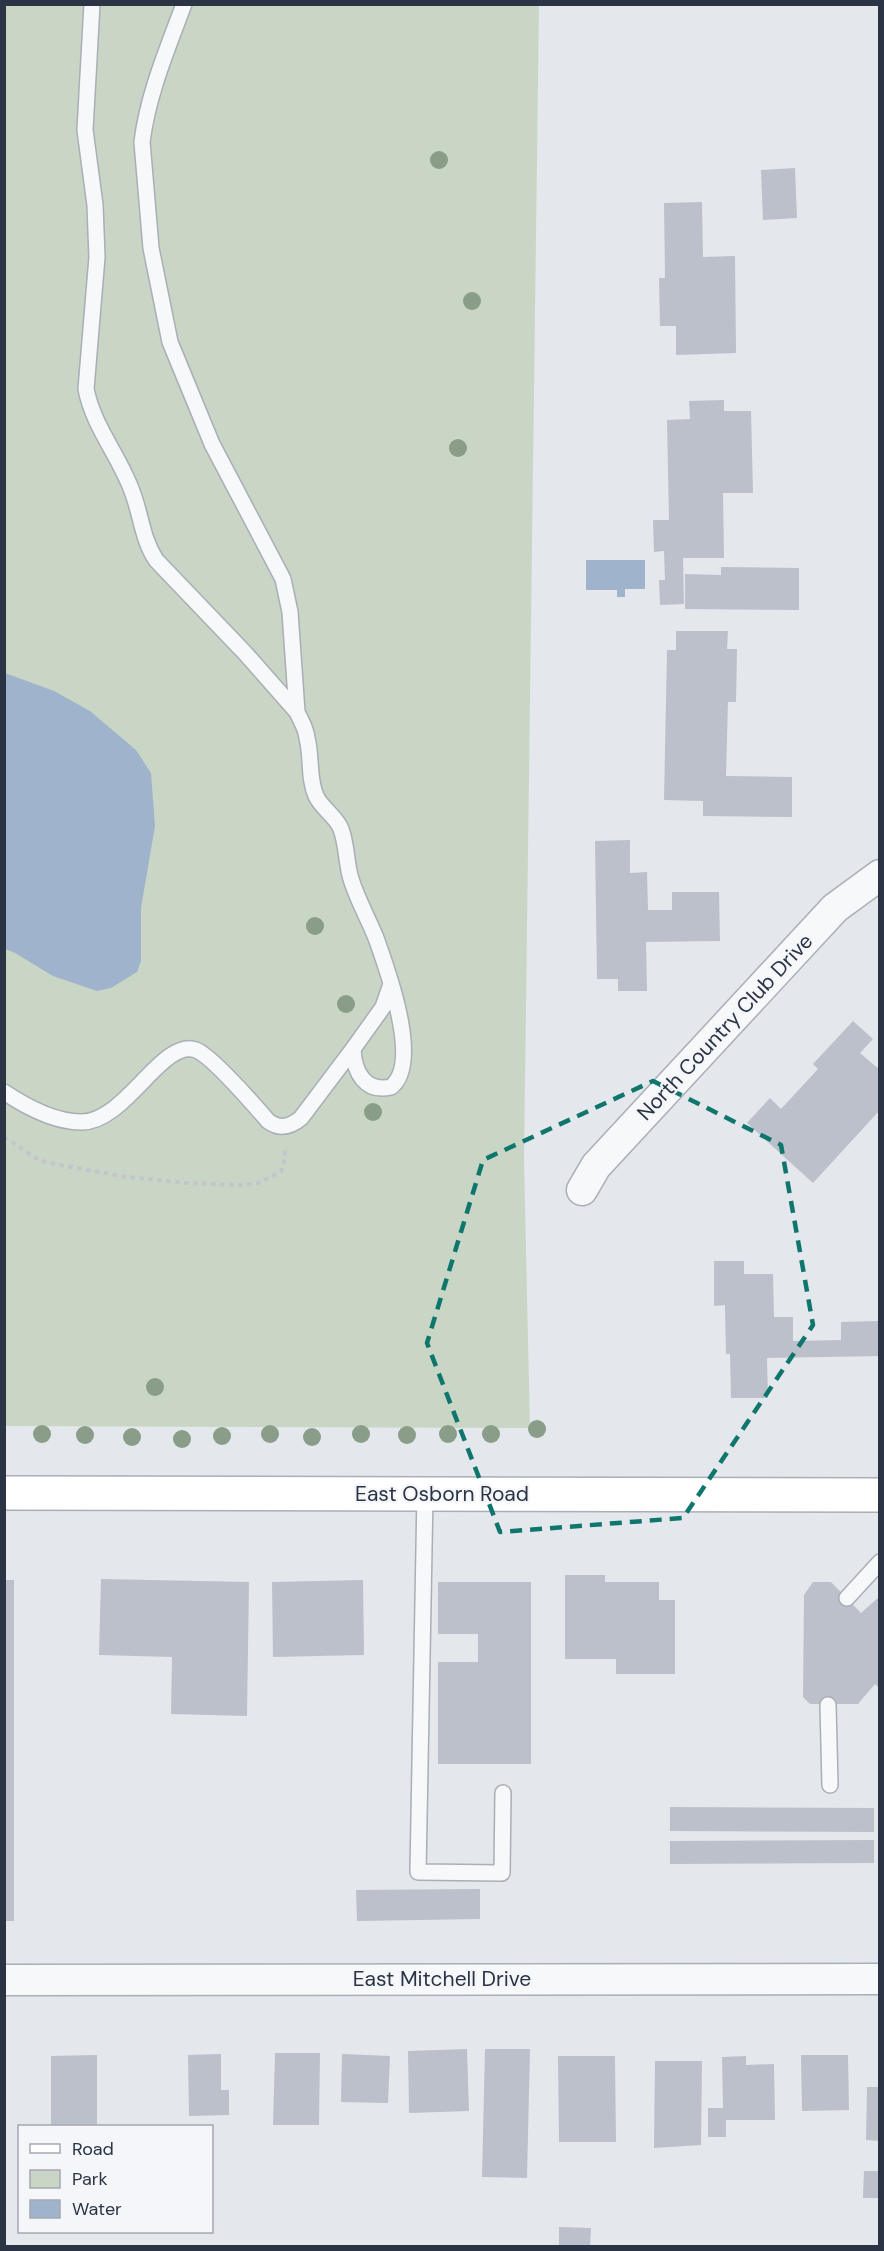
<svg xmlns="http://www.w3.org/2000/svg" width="884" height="2251" font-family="'DM Sans',sans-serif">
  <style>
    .green { fill: #c9d6c5 }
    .water { fill: #9fb4cc }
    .building { fill: #bbc0ca }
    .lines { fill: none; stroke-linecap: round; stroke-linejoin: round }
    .lane-casing { stroke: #a9aeb7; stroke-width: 18 }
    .street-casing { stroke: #a9aeb7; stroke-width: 33 }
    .secondary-casing { stroke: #a9aeb7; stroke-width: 36 }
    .path { stroke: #c2c5cb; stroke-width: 4; stroke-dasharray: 4.5 4.5; stroke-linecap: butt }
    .lane { stroke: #f7f8fa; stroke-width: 15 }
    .street { stroke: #f7f8fa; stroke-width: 30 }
    .secondary { stroke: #fff; stroke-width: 33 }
    .tree { fill: #899d89 }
    .marked { fill: none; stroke: #0f766e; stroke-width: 4.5; stroke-dasharray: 12 8; stroke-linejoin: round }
    .labels { text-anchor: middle; stroke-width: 4.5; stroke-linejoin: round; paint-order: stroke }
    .street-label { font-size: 21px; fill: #2b3445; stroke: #f4f6f9 }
  </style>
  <rect width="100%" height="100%" fill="#e4e7ec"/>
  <path class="green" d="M5,5H539L524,1160L530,1428L5,1426Z"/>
  <path class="water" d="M586,560H645V589H625V597H617V590H586Z
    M5,673L54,691L90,711L136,750L151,773L155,826L141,908V961L137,972L111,988L97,991L53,976L15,953L5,949Z"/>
  <path class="building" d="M795,168L797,218L763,220L761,170Z
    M702,202L703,257L735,256L736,353L676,355V326H660L659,278H665L664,203Z
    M724,400V411H751L753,493H723L724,558H683L684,604L660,605L659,580H665L664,551L654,552L653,520H669L667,420L690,419L689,401Z
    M721,567L799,568V610L685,609V574L721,575Z
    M676,631H728L727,649H737L736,702H728L726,776L792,777V817L703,816V801L664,800L667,650H676Z
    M630,840V873L647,872L648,910H672V892H719L720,941L646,942L647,991H618V979H597L595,841Z
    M853,1021L873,1039L860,1053L880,1070V1110L813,1183L747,1123L770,1098L781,1109L818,1069L813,1064Z
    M714,1261H744V1274H773L774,1317H793V1341L841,1340V1322L880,1321V1356L767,1358L768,1398H731L730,1354H726L725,1305L714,1306Z
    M565,1575H605V1582H659V1600H675V1674H616V1659H565Z
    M101,1579L249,1582L247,1716L171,1714L172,1657L99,1655Z
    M5,1580H14V1921H5Z
    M363,1580L364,1655L273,1657L272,1582Z
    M438,1582H531V1764H438V1662H478V1634H438Z
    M813,1582H831L861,1613L878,1598L880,1599V1689L875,1684L858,1704H810L803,1697L804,1595Z
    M670,1807L874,1808V1832L670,1831Z
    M874,1840V1863L670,1864V1841Z
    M480,1889V1919L357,1921L356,1890Z
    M467,2049L469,2111L409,2113L408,2051Z
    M485,2049H530L527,2178L482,2177Z
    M275,2053H320L319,2125H273Z
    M221,2054V2090H229V2115L189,2116L188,2055Z
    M342,2054L390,2056L388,2103L341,2102Z
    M97,2055V2126H51V2056Z
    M801,2055H848L849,2110L802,2111Z
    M558,2056H615L616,2142H559Z
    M746,2056V2065L774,2064L775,2120H726V2137H708V2108H723L722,2057Z
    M655,2061H702L701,2145L654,2148Z
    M867,2087H880V2141L866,2140Z
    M864,2171H880V2198H863Z
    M559,2227L591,2228L590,2246H559Z"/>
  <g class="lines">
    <defs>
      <path id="lane" d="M92,4L85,130L95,205L97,257L86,389C93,425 117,453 130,486C141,511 141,537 156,560L245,653L297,712L290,612L283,579L212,444L170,342L151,248L142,142C148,94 167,50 184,4
        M297,712C301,721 306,728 307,738C312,757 308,778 316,796C322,809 336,816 341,829C347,845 346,863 351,879C357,899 368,918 376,938C387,969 422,1063 391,1087C365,1093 354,1072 353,1049L383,1007L391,984
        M4,1092C25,1106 55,1122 81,1122C125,1123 163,1037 196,1050C212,1056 255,1106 268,1121C280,1130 290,1127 301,1118L353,1049
        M425,1494L418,1872L502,1873L503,1793
        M847,1598L880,1562
        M828,1705L830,1785"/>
      <path id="street" d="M582,1190L596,1166L835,908L880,875
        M4,1980L880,1979"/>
      <path id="secondary" d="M4,1493L880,1495"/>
    </defs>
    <use href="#lane" class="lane-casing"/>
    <use href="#street" class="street-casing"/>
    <use href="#secondary" class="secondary-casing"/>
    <path class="path" d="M4,1137L39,1160L49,1163L127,1177L187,1183L240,1185L258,1183L281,1172L284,1163L285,1149"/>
    <use href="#lane" class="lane"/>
    <use href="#street" class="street"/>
    <use href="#secondary" class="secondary"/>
  </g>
  <g class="tree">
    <circle cx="439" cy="160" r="9"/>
    <circle cx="472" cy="301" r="9"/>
    <circle cx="458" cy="448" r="9"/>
    <circle cx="315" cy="926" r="9"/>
    <circle cx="346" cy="1004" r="9"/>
    <circle cx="373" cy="1112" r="9"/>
    <circle cx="155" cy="1387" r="9"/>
    <circle cx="537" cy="1429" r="9"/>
    <circle cx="42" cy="1434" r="9"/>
    <circle cx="270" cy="1434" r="9"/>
    <circle cx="361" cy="1434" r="9"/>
    <circle cx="448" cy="1434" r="9"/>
    <circle cx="491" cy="1434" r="9"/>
    <circle cx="85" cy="1435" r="9"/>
    <circle cx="407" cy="1435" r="9"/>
    <circle cx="222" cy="1436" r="9"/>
    <circle cx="132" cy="1437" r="9"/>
    <circle cx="312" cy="1437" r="9"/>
    <circle cx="182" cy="1439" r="9"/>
  </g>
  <path class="marked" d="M653,1081L781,1145L813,1325L683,1518L500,1532L427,1343L483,1160Z"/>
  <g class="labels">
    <g class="street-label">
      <text transform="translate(725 1027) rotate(-47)" y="7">North Country Club Drive</text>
      <text x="442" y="1501">East Osborn Road</text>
      <text x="442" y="1986">East Mitchell Drive</text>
    </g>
  </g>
  <rect width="884" height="2251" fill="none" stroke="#2b3445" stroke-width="12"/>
  <rect x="18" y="2125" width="195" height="108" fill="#f4f6f9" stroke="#a4a8b1" stroke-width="1.5"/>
  <rect x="30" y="2144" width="30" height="9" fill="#ffffff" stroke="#a4a8b1" stroke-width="1.5"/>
  <text x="72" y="2155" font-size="18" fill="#2b3445">Road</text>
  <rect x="30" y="2170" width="30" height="18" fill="#c9d6c5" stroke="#a4a8b1" stroke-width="1.5"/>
  <text x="72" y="2185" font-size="18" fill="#2b3445">Park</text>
  <rect x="30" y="2200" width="30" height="18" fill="#9fb4cc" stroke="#a4a8b1" stroke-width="1.5"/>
  <text x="72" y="2215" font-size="18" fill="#2b3445">Water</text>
</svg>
